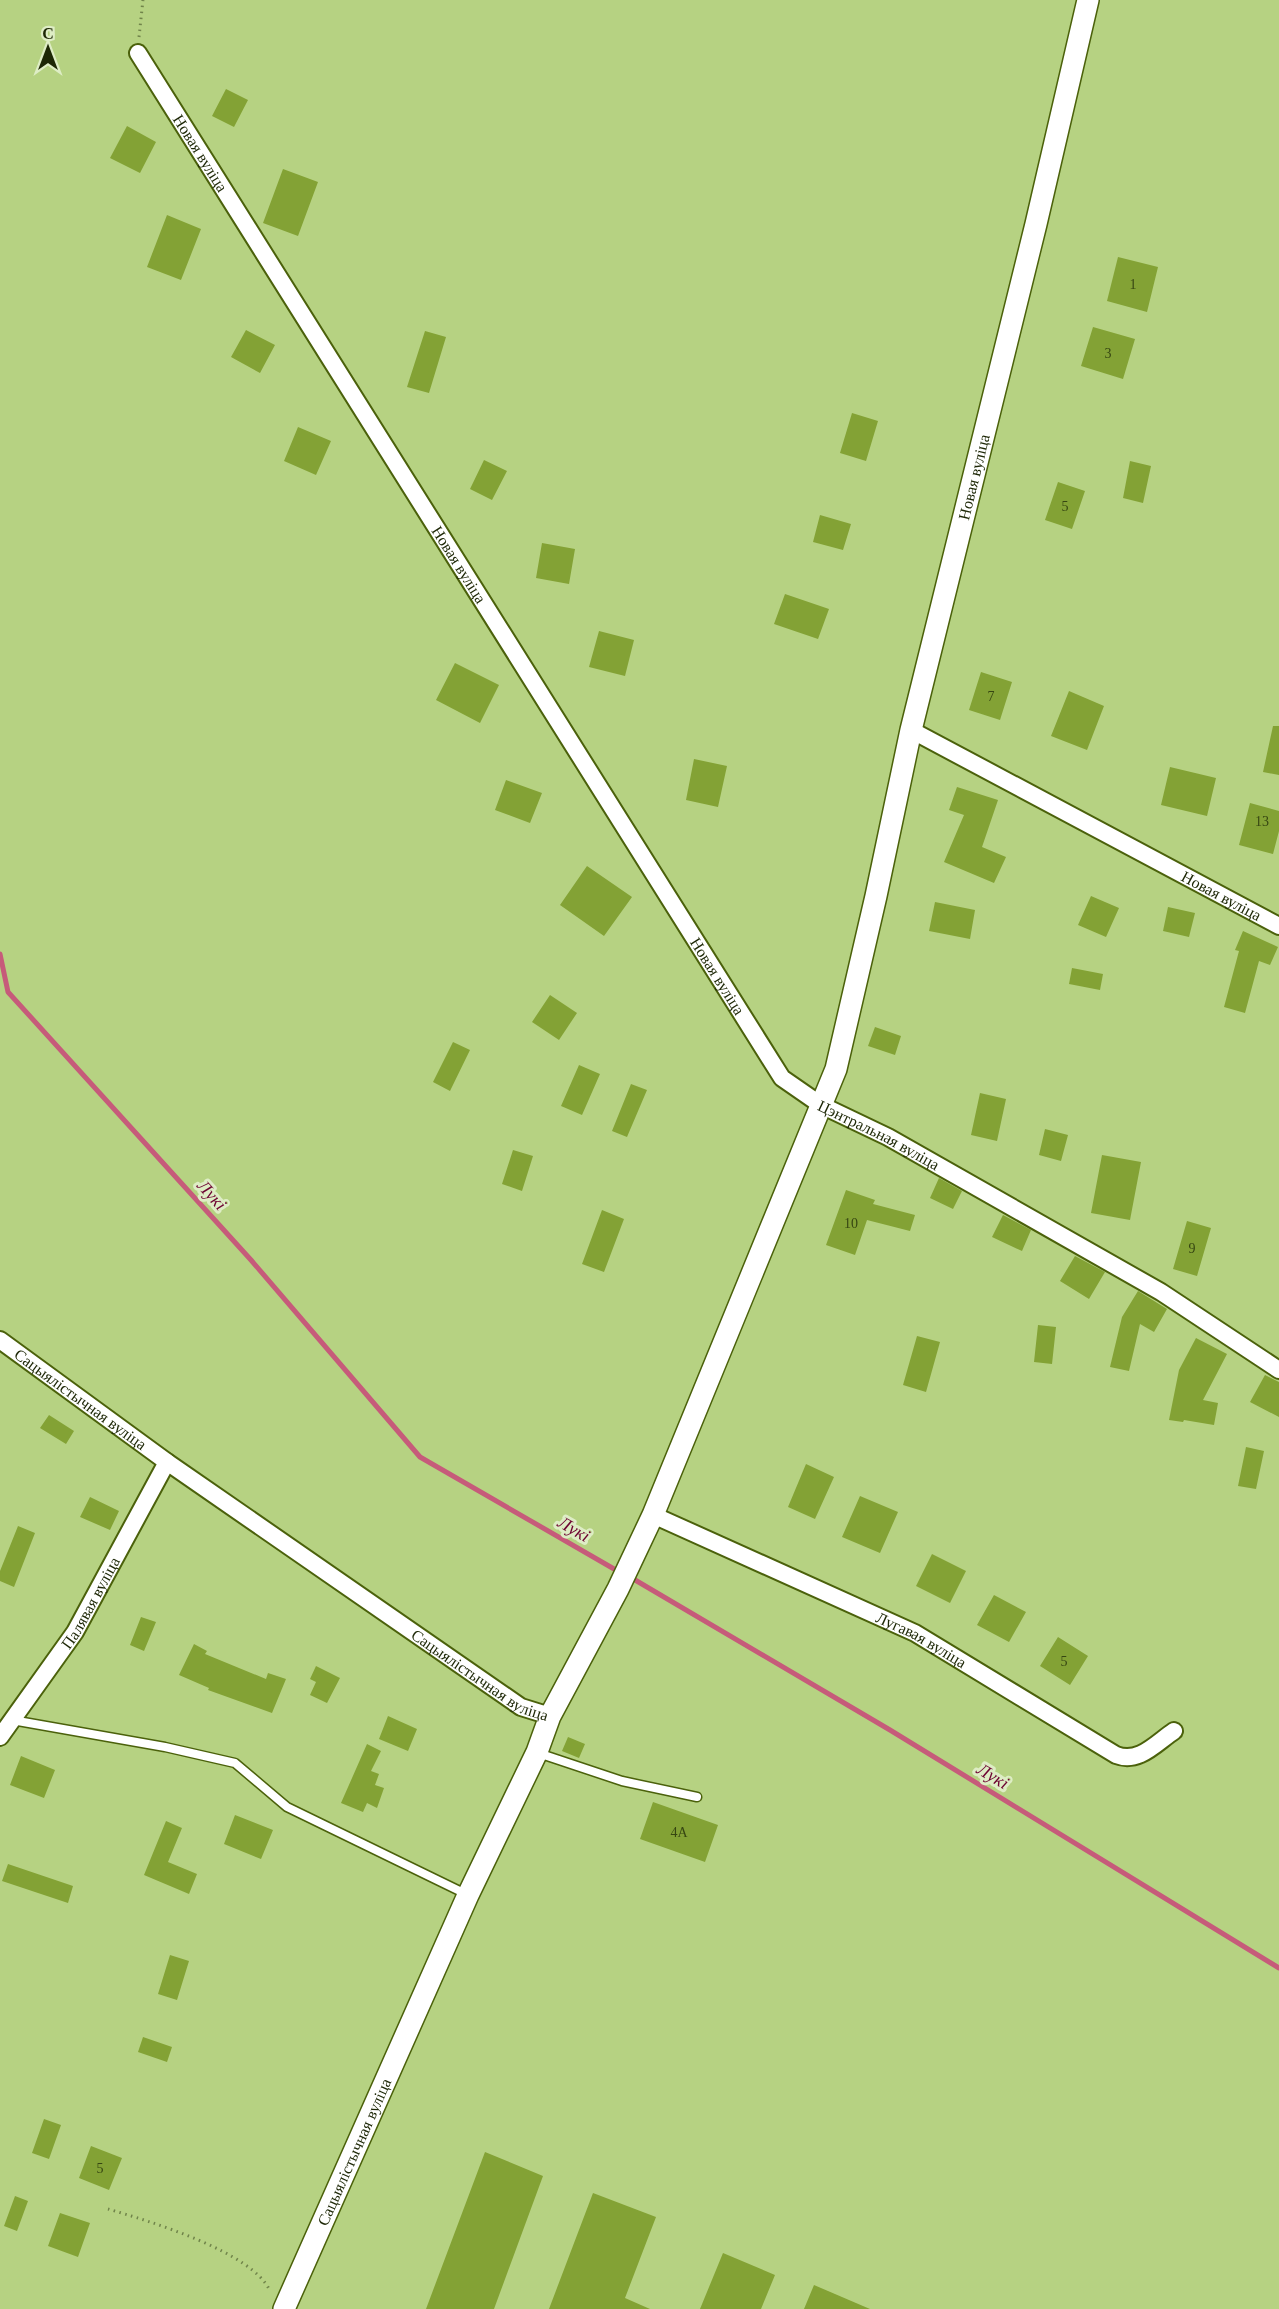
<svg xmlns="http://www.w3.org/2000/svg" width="1279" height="2309" font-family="Georgia,serif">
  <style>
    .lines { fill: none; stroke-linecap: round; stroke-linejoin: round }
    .stream { stroke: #c65b7a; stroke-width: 5 }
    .building { fill: #83a235 }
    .service-casing { stroke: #4b610b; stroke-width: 11 }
    .minor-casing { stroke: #4b610b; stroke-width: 20 }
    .tertiary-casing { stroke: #4b610b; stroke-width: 24 }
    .path { stroke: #70844a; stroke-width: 3; stroke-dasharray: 1.5 4.5; stroke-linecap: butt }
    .service { stroke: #fff; stroke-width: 8 }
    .minor { stroke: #fff; stroke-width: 16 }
    .tertiary { stroke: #fff; stroke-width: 21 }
    .labels { text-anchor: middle; stroke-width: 6; stroke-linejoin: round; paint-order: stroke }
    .number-label { font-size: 14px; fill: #364612 }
    .street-label { font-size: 16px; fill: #1d2706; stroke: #deedc5 }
    .water-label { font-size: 18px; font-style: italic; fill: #6d0331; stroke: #deedc5 }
  </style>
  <rect width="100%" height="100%" fill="#b6d282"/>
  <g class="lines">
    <path class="stream" d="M0,954L8,992L251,1260L420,1457L621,1573
      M630,1577L890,1730L1279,1968"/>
  </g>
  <path class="building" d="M226,89L248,100L234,127L212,116Z
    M127,126L156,142L140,173L110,158Z
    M283,169L318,182L298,236L263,223Z
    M167,215L201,229L181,280L147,267Z
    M1118,257L1158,267L1147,312L1107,301Z
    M1093,327L1135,339L1123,379L1081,366Z
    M246,330L275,345L260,373L231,357Z
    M425,331L446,337L429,393L407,387Z
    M852,413L878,421L866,461L840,453Z
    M298,427L331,441L316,475L284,461Z
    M484,460L507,471L492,500L470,489Z
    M1130,461L1151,466L1143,503L1123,498Z
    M1058,482L1085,491L1072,529L1045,520Z
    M820,515L851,524L843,550L813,542Z
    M542,543L575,549L569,584L536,578Z
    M785,594L829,609L818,639L774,624Z
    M599,631L634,640L625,676L589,667Z
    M455,663L499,685L480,723L436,700Z
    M981,672L1012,682L1000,720L969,710Z
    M1069,691L1104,706L1087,750L1051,736Z
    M1273,726H1279V775L1263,772Z
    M694,759L727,766L718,807L686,800Z
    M1170,767L1216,778L1207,816L1161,805Z
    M506,780L542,793L530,823L495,810Z
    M957,787L998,800L982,847L1006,857L994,883L944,862L964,815L949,810Z
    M1250,803L1279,811V831L1273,854L1239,845Z
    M587,866L632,897L604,936L560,905Z
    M1091,896L1119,908L1106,937L1078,925Z
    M935,902L975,910L970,939L929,931Z
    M1168,907L1195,913L1189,937L1163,931Z
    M1243,931L1278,947L1270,965L1259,961L1245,1013L1224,1007L1239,951L1235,950Z
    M1072,968L1103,974L1100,990L1069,984Z
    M550,995L577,1013L559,1040L532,1022Z
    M875,1027L901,1036L895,1055L868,1046Z
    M453,1042L470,1050L450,1091L433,1082Z
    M579,1065L600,1074L582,1115L561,1106Z
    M631,1084L647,1090L627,1137L612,1131Z
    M980,1093L1006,1099L997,1141L971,1135Z
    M1045,1129L1068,1135L1061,1161L1039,1155Z
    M513,1150L533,1156L522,1191L502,1184Z
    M1102,1155L1141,1162L1130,1220L1091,1213Z
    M939,1178L962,1191L953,1209L930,1198Z
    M846,1190L875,1200L873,1204L915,1215L910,1231L867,1220L855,1255L826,1245Z
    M602,1210L624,1219L604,1272L582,1264Z
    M1003,1215L1031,1230L1022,1251L992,1237Z
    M1187,1221L1211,1228L1197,1276L1173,1269Z
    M1075,1256L1105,1272L1089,1299L1060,1281Z
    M1138,1291L1167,1309L1154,1332L1140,1324L1129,1371L1110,1367L1122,1317Z
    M1038,1325L1056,1327L1052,1364L1034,1362Z
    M917,1336L940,1342L926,1392L903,1385Z
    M1196,1338L1227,1354L1203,1400L1218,1403L1214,1425L1184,1420L1183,1422L1169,1420L1179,1370Z
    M1265,1375L1279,1382V1417L1250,1402Z
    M49,1415L74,1431L66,1444L40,1428Z
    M1246,1447L1264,1451L1256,1489L1238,1486Z
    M806,1464L834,1477L815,1519L788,1507Z
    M860,1496L898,1512L880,1553L842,1537Z
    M90,1497L119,1511L110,1530L80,1517Z
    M18,1526L35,1533L14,1587L0,1581V1571Z
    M932,1554L966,1571L950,1603L916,1586Z
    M994,1595L1026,1612L1009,1642L977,1625Z
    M141,1617L156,1622L144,1651L130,1645Z
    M1058,1637L1088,1656L1070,1685L1040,1666Z
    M194,1644L207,1651L205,1654L266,1679L268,1673L286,1679L272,1713L208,1690L209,1688L179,1675Z
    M316,1666L340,1678L327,1703L310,1695L316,1682L310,1679Z
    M388,1716L417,1729L408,1751L379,1739Z
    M568,1737L585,1744L579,1758L562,1751Z
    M367,1744L381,1751L371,1771L379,1774L375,1785L384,1788L377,1808L367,1803L363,1812L341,1803Z
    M21,1756L55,1770L44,1798L10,1785Z
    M653,1802L718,1825L705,1862L640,1839Z
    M235,1815L273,1830L261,1859L224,1844Z
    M166,1821L182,1828L168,1862L197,1874L189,1894L144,1875Z
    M8,1864L73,1886L68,1903L2,1881Z
    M170,1955L189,1961L177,2000L158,1994Z
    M143,2037L172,2047L167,2062L138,2052Z
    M44,2119L61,2125L49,2159L32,2153Z
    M91,2146L122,2158L109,2190L79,2178Z
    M485,2152L543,2176L494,2309H426Z
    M593,2193L656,2217L625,2298L650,2309H549Z
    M15,2196L28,2201L17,2231L4,2226Z
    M60,2213L90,2223L78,2257L48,2246Z
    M723,2253L775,2275L761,2309H700Z
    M814,2285L870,2309H804Z"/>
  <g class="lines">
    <defs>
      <path id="service" d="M12,1720L165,1747L235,1763L287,1807L468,1895
        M538,1753L622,1781L697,1797"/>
      <g id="minor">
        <path id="s1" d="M138,53L782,1078L821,1105L888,1137L1161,1292L1279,1370"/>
        <path id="s2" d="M911,730L1279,926"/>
        <path id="s3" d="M0,1340L167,1462L521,1707L550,1716"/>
        <path id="s4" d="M653,1515L915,1633L1116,1755C1139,1764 1156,1743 1174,1731"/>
        <path id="s5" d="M0,1737L75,1632L167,1462"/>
      </g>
      <g id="tertiary">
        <path id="s6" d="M284,2309L468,1895L537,1752L550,1716L618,1589L653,1515L836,1069L876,896L911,730L1036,224L1088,0"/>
      </g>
    </defs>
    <use href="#service" class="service-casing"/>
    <use href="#minor" class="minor-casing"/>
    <use href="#tertiary" class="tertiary-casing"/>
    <path class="path" d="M139,37L143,0
      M108,2209C149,2221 253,2252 270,2291"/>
    <use href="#service" class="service"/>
    <use href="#minor" class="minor"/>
    <use href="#tertiary" class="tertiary"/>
  </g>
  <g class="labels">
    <g class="number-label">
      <text x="1133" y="289">1</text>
      <text x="1108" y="358">3</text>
      <text x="1065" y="511">5</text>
      <text x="991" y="701">7</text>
      <text x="1262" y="826">13</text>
      <text x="851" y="1228">10</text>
      <text x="1192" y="1253">9</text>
      <text x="1064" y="1666">5</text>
      <text x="679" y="1837">4А</text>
      <text x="100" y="2173">5</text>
    </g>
    <g class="street-label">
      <text dy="6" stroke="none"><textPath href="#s1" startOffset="118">Новая вуліца</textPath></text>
      <text dy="6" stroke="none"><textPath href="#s6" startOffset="1966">Новая вуліца</textPath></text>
      <text dy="6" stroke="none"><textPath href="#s1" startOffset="604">Новая вуліца</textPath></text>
      <text dy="6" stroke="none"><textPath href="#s2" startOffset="352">Новая вуліца</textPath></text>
      <text dy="6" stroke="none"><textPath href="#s1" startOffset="1090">Новая вуліца</textPath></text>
      <text dy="6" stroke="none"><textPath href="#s1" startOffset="1323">Цэнтральная вуліца</textPath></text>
      <text dy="6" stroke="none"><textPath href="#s3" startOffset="100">Сацыялістычная вуліца</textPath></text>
      <text dy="6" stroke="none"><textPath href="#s5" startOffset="162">Палявая вуліца</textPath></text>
      <text dy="6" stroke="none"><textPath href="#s4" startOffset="296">Лугавая вуліца</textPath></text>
      <text dy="6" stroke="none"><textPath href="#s3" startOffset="586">Сацыялістычная вуліца</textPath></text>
      <text dy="6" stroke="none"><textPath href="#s6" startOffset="172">Сацыялістычная вуліца</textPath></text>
    </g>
    <g class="water-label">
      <text transform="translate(212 1195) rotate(48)" y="6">Лукі</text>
      <text transform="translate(574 1529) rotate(30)" y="6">Лукі</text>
      <text transform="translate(993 1776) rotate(31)" y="6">Лукі</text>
    </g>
  </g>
  <g transform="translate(48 48)" stroke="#deedc5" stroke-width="4.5" paint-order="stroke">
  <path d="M0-4.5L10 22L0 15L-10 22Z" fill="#1d2706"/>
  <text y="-9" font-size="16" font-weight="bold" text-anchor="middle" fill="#1d2706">С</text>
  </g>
</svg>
